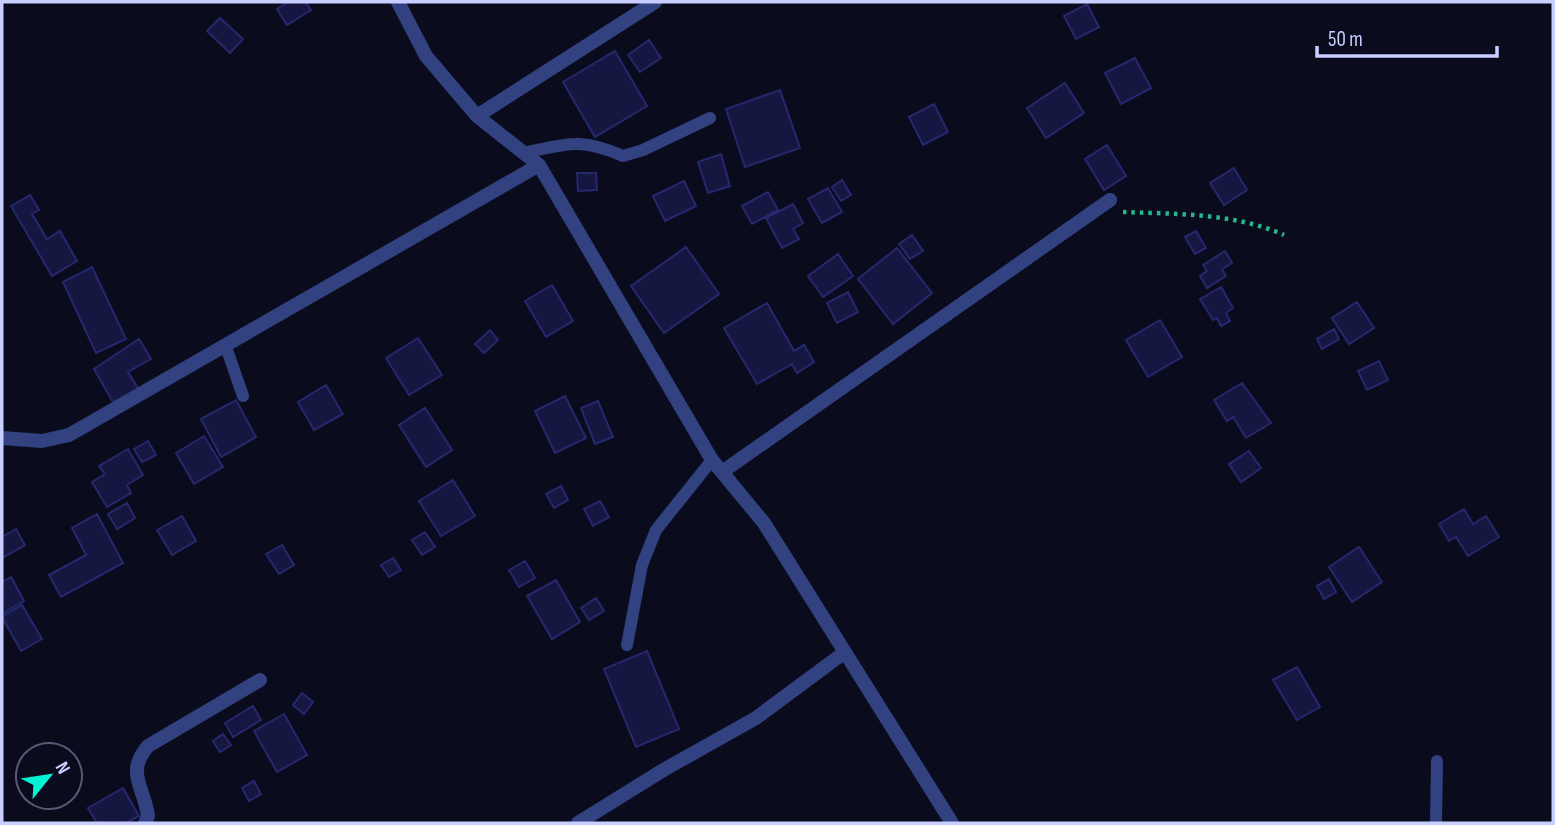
<svg xmlns="http://www.w3.org/2000/svg" width="1555" height="825" font-family="'Sofia Sans Condensed',sans-serif">
  <style>
    .building { fill: #151740; stroke: #26286e; stroke-width: 2 }
    .lines { fill: none; stroke-linecap: round; stroke-linejoin: round }
    .path { stroke: #25b68b; stroke-width: 4.5; stroke-dasharray: 3.5 5; stroke-linecap: butt }
    .lane { stroke: #324281; stroke-width: 12 }
    .street { stroke: #324281; stroke-width: 14 }
  </style>
  <rect width="100%" height="100%" fill="#0a0c1e"/>
  <path class="building" d="M288,2H305L311,10L287,25L277,9Z
    M1087,4L1099,27L1076,39L1064,16Z
    M220,18L243,39L230,53L207,31Z
    M649,40L661,58L640,72L628,55Z
    M615,51L647,106L595,137L563,82Z
    M1135,58L1151,88L1121,104L1105,73Z
    M1065,83L1084,113L1046,138L1027,108Z
    M780,90L800,148L745,167L726,109Z
    M934,104L948,132L923,145L909,117Z
    M1107,145L1126,176L1104,190L1085,159Z
    M721,154L730,186L708,193L698,162Z
    M1234,168L1247,190L1224,205L1210,183Z
    M577,173H596L597,190L578,191Z
    M842,180L851,195L841,201L832,187Z
    M684,181L696,206L665,221L653,196Z
    M828,188L842,212L822,223L808,199Z
    M768,192L778,210L752,224L742,206Z
    M30,195L39,210L32,214L47,239L60,231L77,261L52,276L11,206Z
    M793,204L803,223L793,229L799,239L782,248L766,218Z
    M1196,231L1206,248L1195,254L1185,237Z
    M912,235L923,251L910,259L899,244Z
    M686,247L719,294L664,333L631,286Z
    M897,248L932,293L893,324L858,279Z
    M1225,251L1232,263L1222,269L1226,276L1207,288L1200,276L1207,271L1203,265Z
    M838,254L853,276L823,297L808,276Z
    M92,267L126,339L96,353L63,282Z
    M552,285L573,321L546,337L525,301Z
    M1221,287L1233,308L1226,313L1230,321L1221,326L1217,318L1213,320L1200,299Z
    M848,292L858,312L837,323L827,303Z
    M1357,302L1374,328L1349,344L1332,318Z
    M767,303L794,351L804,345L814,362L797,373L792,364L757,384L724,328Z
    M1160,320L1182,357L1148,377L1126,340Z
    M1334,329L1339,339L1322,349L1317,339Z
    M490,330L498,340L484,353L475,344Z
    M418,338L442,375L409,395L386,358Z
    M139,339L151,359L128,372L139,390L114,404L94,369Z
    M1379,361L1388,380L1367,390L1358,371Z
    M1242,383L1271,423L1246,438L1233,417L1227,421L1214,400Z
    M326,385L343,414L314,430L298,402Z
    M565,396L586,438L555,453L535,411Z
    M236,400L256,437L221,457L201,419Z
    M598,401L613,437L595,444L581,408Z
    M425,408L452,450L426,467L399,425Z
    M204,436L223,467L194,484L176,453Z
    M148,441L156,455L142,462L134,449Z
    M128,449L143,475L127,485L131,493L107,507L92,482L105,474L99,466Z
    M1249,451L1261,468L1241,482L1229,464Z
    M453,480L475,516L441,536L419,501Z
    M561,486L568,500L554,508L546,494Z
    M600,501L609,517L593,526L584,509Z
    M127,503L135,518L117,529L108,514Z
    M1464,509L1473,524L1486,516L1499,537L1468,556L1456,537L1449,541L1439,524Z
    M97,514L123,563L61,597L49,575L86,555L72,528Z
    M182,516L196,541L172,555L157,530Z
    M16,529L25,545L2,558V537Z
    M425,532L435,547L422,555L412,540Z
    M282,545L294,565L279,574L266,554Z
    M1359,547L1382,582L1352,602L1329,567Z
    M393,558L401,570L389,577L381,565Z
    M525,561L535,578L519,587L509,570Z
    M11,577L24,601L2,614V582Z
    M1329,579L1336,592L1324,599L1317,586Z
    M556,580L580,622L552,639L527,596Z
    M596,598L604,611L589,620L581,608Z
    M22,605L42,639L21,651L2,617Z
    M647,651L679,729L636,747L604,669Z
    M1297,667L1320,707L1297,720L1273,680Z
    M302,693L313,702L304,714L293,705Z
    M253,706L261,720L233,737L225,723Z
    M284,714L307,755L277,772L254,731Z
    M223,734L231,745L220,752L213,741Z
    M254,781L261,794L249,801L242,788Z
    M123,788L139,816L126,823H97L88,808Z"/>
  <g class="lines">
    <path class="path" d="M1123,212C1176,214 1235,213 1284,235"/>
    <path class="lane" d="M523,153C567,144 580,137 623,156L643,150L710,118
      M226,347L243,396
      M627,645L642,565L656,530L712,460
      M1436,823L1437,761"/>
    <path class="street" d="M398,2L426,56L477,116L539,165L712,460L764,523L952,823
      M477,116L655,2
      M2,438L42,441L69,435L539,165
      M722,472L1110,200
      M145,823L148,816C144,786 125,773 148,746L260,680
      M578,823L665,769L756,718L845,652"/>
  </g>
  <rect width="1555" height="825" fill="none" stroke="#c8ceff" stroke-width="7"/>
  <g transform="translate(49 776) rotate(60)"><circle r="33" fill="#0a0c1e" stroke="#565a78" stroke-width="2"/>
  <path d="M0-5L12 26L0 18L-12 26Z" fill="#00f3d2"/>
  <text y="-10" font-size="19" font-weight="bold" text-anchor="middle" fill="#c8ceff">N</text>
  </g>
  <path d="M1317 46v10h180v-10" fill="none" stroke="#c8ceff" stroke-width="3.5"/>
  <text x="1328" y="46" font-size="21" fill="#c8ceff" stroke="#0a0c1e" stroke-width="5" paint-order="stroke">50 m</text>
</svg>
